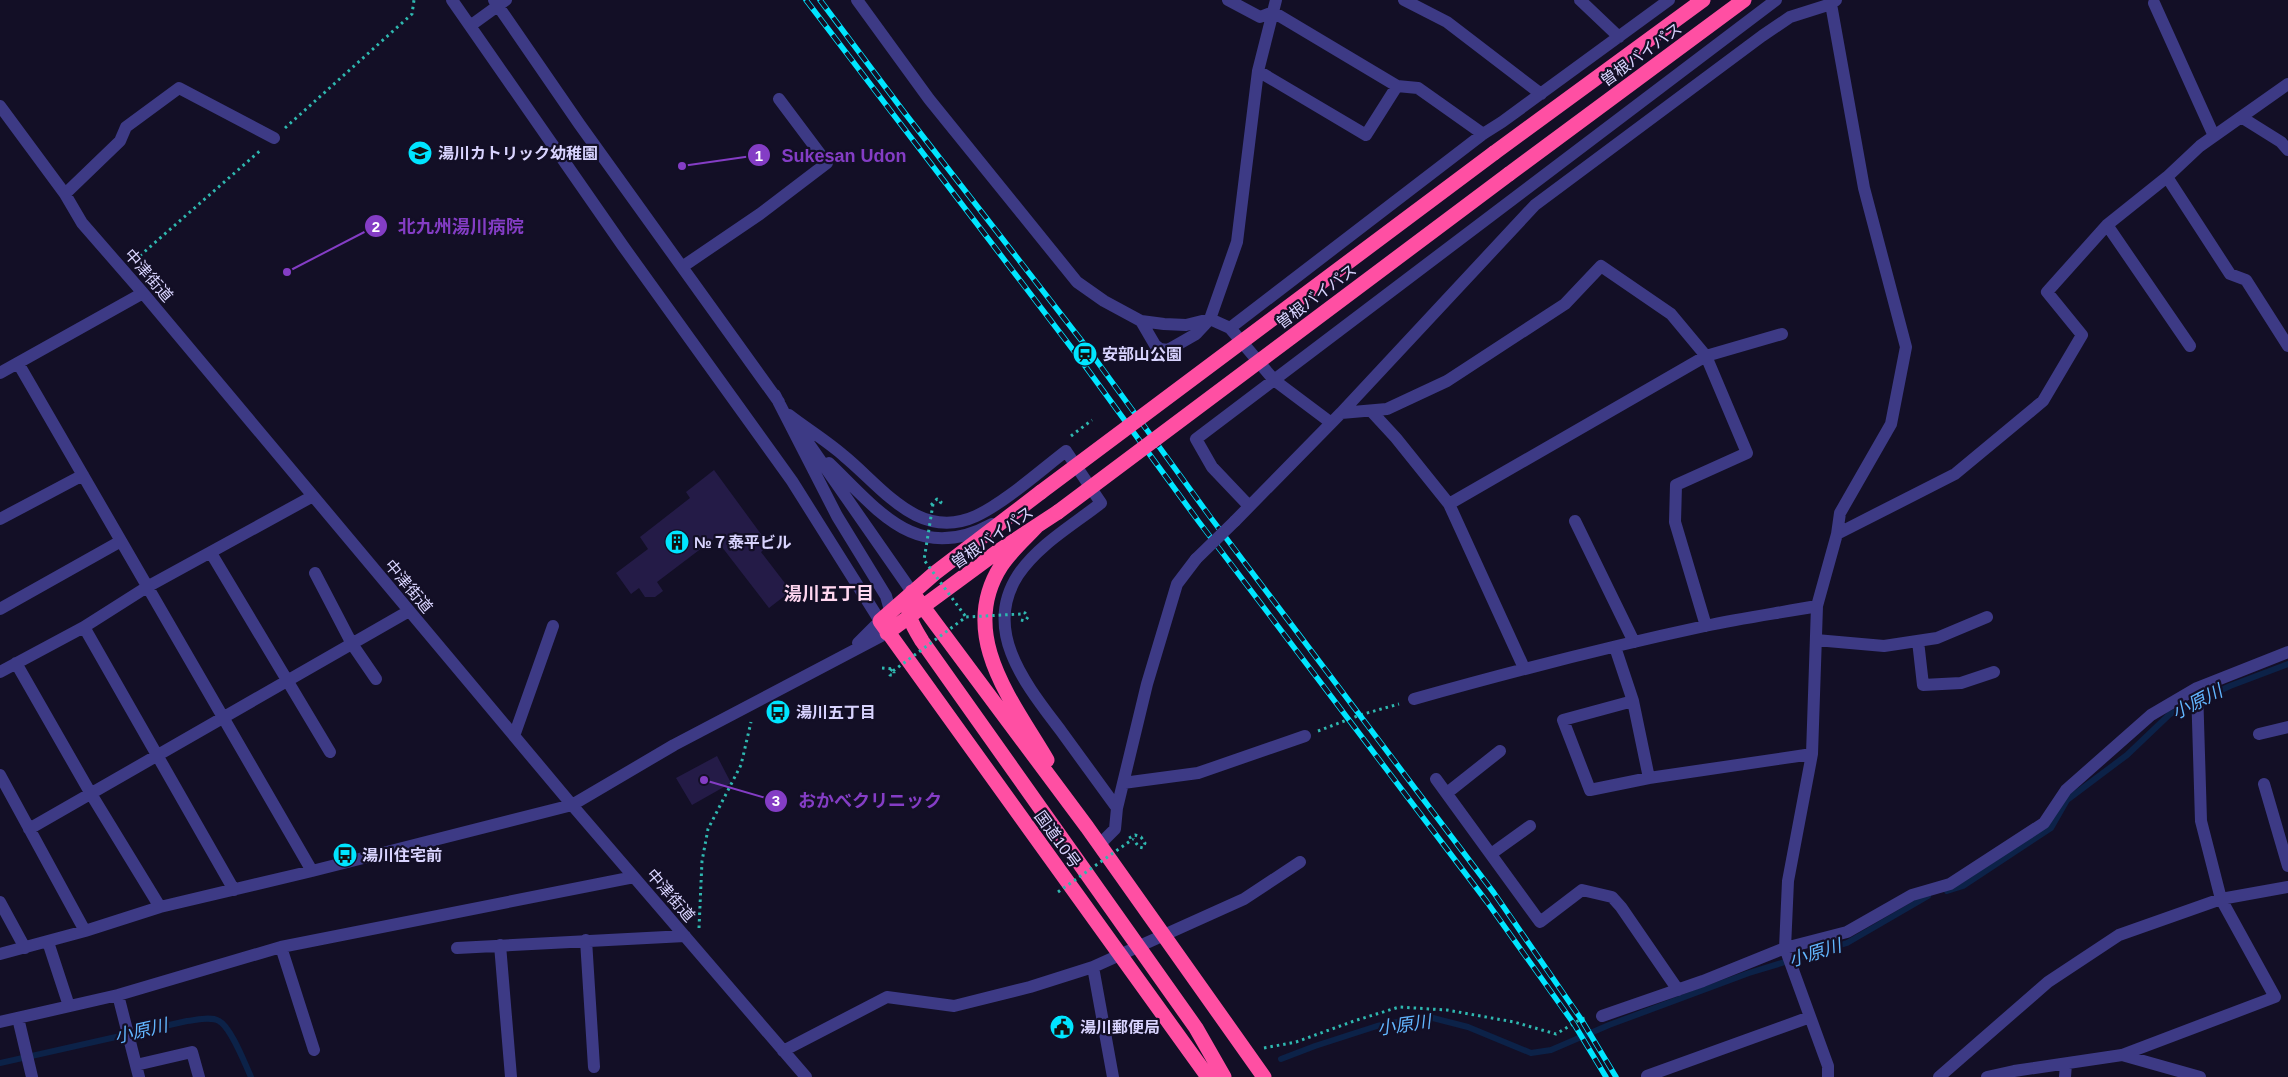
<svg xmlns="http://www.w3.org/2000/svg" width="2288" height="1077" font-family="Helvetica,'Noto Sans JP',sans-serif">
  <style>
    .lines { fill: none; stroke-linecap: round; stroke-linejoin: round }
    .stream { stroke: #0c2248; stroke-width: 6 }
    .building { fill: #241b47 }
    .path { stroke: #2fb8b0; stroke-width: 3; stroke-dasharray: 2.5 4; stroke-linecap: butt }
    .minor { stroke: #3d3a85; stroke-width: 12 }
    .highway { stroke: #ff4fa3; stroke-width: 15 }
    .rail-casing { stroke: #00e5ff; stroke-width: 5.5 }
    .rail { stroke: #130f26; stroke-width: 4; stroke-dasharray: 11; stroke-linecap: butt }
    .path-bridge { stroke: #2fb8b0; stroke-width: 3; stroke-dasharray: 2.5 4; stroke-linecap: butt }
    .minor-bridge { stroke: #3d3a85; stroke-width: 12 }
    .highway-bridge { stroke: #ff4fa3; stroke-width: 15 }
    .labels { text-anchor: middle; stroke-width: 4.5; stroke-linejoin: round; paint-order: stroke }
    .street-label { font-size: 16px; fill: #d9d4ff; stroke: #130f26 }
    .poi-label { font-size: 16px; font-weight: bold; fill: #d9d4ff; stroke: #130f26; text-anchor: start }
    .neighbourhood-label { font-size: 18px; font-weight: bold; fill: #ffd6f0; stroke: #130f26 }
    .water-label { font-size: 18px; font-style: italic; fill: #62b6ff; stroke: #130f26 }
    .leader { fill: none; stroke: #843dc5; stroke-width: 2 }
    .callout-dot { fill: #843dc5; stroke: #130f26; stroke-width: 2 }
    .mark-label { font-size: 15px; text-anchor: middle; font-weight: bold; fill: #fff }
    .callout-label { font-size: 18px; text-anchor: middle; font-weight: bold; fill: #843dc5; stroke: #130f26; stroke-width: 4.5; stroke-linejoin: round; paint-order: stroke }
  </style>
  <rect width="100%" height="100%" fill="#130f26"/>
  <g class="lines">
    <path class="stream" d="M1947,891L1963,886L2051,828L2067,800L2127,755L2170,714L2230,686L2288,664
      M1281,1059L1315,1046L1377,1026L1407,1020L1433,1018L1468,1027L1531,1053L1551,1050L1609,1025L1749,973L1847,943L1928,896
      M0,1063L187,1021C197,1020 211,1016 219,1021C231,1027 245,1064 251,1077"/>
  </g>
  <path class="building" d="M714,470L769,545L761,552L791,591L769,608L715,538L657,582L663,591L655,597H645L639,588L631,594L616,573L648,549L640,537L690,498L686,492Z
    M717,756L731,783L692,805L676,778Z"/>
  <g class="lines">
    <path class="path" d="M285,128L412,14L414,0
      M135,260L262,149
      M1071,436L1092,420
      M931,505L937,499L941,502L939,505
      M1021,620L1025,621L1028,617L1025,613L1021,612
      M882,668L894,669
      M892,669L889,673L890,675H894V672
      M1318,731L1360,715L1399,704
      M1129,838L1135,835L1141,837L1145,843L1143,848L1139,847L1133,839
      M699,928L702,861L708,829L741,765L751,722
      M1264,1048L1296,1042L1354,1021L1399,1007L1447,1010L1514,1022L1556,1034L1581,1019L1586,1018"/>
    <path class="minor" d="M452,0L623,246L792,481L880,621L858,643
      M494,0L580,125L779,402
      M857,0L929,99L1077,282L1104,301L1141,321L1164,324L1186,325L1210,319L1230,328L1483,134L1502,122L1669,0
      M1228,0L1260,17L1273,12L1397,86L1366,135L1258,71
      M1404,0L1447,22L1541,94
      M1580,0L1619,37
      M2154,3L2214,136
      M470,26L506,0
      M1397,86L1418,88L1483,134
      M0,106L65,194L82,223L143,293L572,805L806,1077
      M2241,117L2281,142L2288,150
      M2167,177L2230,274L2246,280L2288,346
      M65,194L120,141L126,127L179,88L274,138
      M2107,225L2190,346
      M682,267L760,214L827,163L779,99
      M1141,321L1155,345L1160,349L1168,350L1196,334L1210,319L1237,242L1258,71L1276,0
      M1230,328L1274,380L1330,422
      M18,363L312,871
      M0,373L143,293
      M1372,412L1396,438L1449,504
      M1341,413L1387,409L1447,381L1565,304L1601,266L1671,314L1706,356L1782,334
      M789,415C807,429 827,441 844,456C882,487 919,542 976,516C1004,503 1040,471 1066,451L1101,503C1073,525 1038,545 1018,575C981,632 1028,687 1061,731C1080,757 1098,782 1117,808
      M802,434L912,592
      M829,463C879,511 917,565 992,524
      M1249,506L1212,467L1196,439L1776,0
      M0,519L83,475
      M1235,521L1341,413L1535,205L1762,36L1790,17L1831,4L1836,0
      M1575,521L1634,642
      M1837,534L1955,474L2043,401L2082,335L2047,292L2107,225L2167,177L2200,146L2288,84
      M211,553L330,752
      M315,573L352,644L376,679
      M0,609L121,541
      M84,627L234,890
      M1816,640L1884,646L1937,638L1987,617
      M1918,641L1923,685L1961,683L1994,672
      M1615,647L1633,701L1649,778L1812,754
      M16,663L91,794L160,907
      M1524,668L1449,504L1706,356L1747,453L1676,485L1675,522L1706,626
      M0,672L84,627L147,587L313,496
      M1414,699C1510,672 1607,647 1705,626C1742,618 1779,613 1817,606
      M1633,701L1563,720L1590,790L1649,778
      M2259,734L2288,727
      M514,736L553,626
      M0,775L85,931
      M1436,779L1540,922L1582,890L1612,897L1621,907L1678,990
      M1123,783L1198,773L1305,736
      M2264,784L2288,866
      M1447,793L1500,751
      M29,829L409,611
      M1099,845L1115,829L1117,808L1147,684L1177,584L1196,559
      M1491,854L1530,826
      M0,902L25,948
      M586,940L594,1067
      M48,942L69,1006
      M500,945L511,1077
      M281,947L314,1050
      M457,948L685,936
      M0,954L85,931L160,907L312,871L572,805L674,745L887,633L890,610L886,596L837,516L775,395
      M1093,967L1113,1077
      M118,995L139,1077
      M1602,1016L1703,981L1785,948L1847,932L1912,895L1950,884L2044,823L2066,790L2151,715L2197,688L2288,652
      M18,1018L32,1077
      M0,1022L118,995L281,947L634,877
      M783,1051L887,997L954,1006L1030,987L1093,967L1244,899L1300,862
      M2122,1055L2200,1077
      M136,1065L192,1052L199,1077
      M1647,1076L1810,1017
      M1828,1077V1066L1785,948L1788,881L1812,754L1817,606L1837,534L1840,513L1891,424L1906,347L1864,188L1831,4
      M1939,1077L2048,982L2119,935L2221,899L2288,887
      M1987,1077L2014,1071L2122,1055L2275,997L2221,899L2201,821L2197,688
      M2065,1077L2066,1064"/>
    <path class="highway" d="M1494,153L1703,0
      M1509,174L1744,0
      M1041,492L935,573L880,621L1208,1077
      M1037,526C1025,539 1011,551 1001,566C957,635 1013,702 1047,760
      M912,592L1087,827L1264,1077
      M912,592C904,612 911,623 922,641L1196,1028L1224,1077
      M887,633L997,552L1058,512"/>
    <defs>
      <path id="rail" d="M806,0L1077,355L1199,522L1487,902L1574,1024L1606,1077
        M820,0L904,112L1088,349L1211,518L1494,893L1581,1019L1616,1077"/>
    </defs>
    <use href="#rail" class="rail-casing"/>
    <use href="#rail" class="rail"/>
    <path class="path-bridge" d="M933,504L924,560L966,617
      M893,671L966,617L1021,614
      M1058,892L1133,839"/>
    <path class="minor-bridge" d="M1196,559L1235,521"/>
    <path class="highway-bridge" d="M1041,492L1494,153
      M1058,512L1509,174"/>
  </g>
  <defs>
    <symbol id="school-disc" viewBox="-11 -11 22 22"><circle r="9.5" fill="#00e5ff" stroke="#130f26"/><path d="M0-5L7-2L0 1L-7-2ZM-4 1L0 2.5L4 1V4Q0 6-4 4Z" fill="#111"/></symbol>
    <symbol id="station-disc" viewBox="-11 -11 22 22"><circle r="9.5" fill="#00e5ff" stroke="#130f26"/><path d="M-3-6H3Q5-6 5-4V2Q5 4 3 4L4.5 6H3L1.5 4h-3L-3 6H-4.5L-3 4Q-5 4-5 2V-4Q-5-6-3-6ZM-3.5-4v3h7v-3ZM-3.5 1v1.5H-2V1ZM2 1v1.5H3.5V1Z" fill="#111"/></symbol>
    <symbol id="building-disc" viewBox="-11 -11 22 22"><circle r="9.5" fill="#00e5ff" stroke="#130f26"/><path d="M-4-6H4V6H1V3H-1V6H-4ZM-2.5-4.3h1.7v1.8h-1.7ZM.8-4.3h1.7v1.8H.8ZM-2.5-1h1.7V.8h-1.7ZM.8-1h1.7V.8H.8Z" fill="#111"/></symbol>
    <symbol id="bus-disc" viewBox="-11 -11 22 22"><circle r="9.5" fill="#00e5ff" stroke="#130f26"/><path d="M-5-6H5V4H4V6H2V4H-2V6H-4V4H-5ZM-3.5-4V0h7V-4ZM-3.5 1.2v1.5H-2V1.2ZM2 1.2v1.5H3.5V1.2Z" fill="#111"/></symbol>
    <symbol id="civic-disc" viewBox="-11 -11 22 22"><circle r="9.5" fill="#00e5ff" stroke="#130f26"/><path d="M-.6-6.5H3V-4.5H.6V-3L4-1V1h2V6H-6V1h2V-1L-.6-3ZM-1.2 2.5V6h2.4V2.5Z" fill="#111"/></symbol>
  </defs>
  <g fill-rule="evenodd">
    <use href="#school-disc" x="406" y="139" width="28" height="28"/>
    <use href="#station-disc" x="1071" y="340" width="28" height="28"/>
    <use href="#building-disc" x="663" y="528" width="28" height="28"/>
    <use href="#bus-disc" x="764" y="698" width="28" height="28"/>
    <use href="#bus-disc" x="331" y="841" width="28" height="28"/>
    <use href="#civic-disc" x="1048" y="1013" width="28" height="28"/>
  </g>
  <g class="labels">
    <g class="street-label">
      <text transform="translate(1641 54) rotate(-36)" y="6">曽根バイパス</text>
      <text transform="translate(149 275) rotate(49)" y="6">中津街道</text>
      <text transform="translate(1316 296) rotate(-37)" y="6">曽根バイパス</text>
      <text transform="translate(992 537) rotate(-35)" y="6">曽根バイパス</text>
      <text transform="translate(409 586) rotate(50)" y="6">中津街道</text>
      <text transform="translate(1058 839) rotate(54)" y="6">国道10号</text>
      <text transform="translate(671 895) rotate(49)" y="6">中津街道</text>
    </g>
    <g class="poi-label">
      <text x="438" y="159">湯川カトリック幼稚園</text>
      <text x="1102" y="360">安部山公園</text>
      <text x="694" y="548">№７泰平ビル</text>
      <text x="796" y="718">湯川五丁目</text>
      <text x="362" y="861">湯川住宅前</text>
      <text x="1080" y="1033">湯川郵便局</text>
    </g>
    <g class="neighbourhood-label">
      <text x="829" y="600">湯川五丁目</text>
    </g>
    <g class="water-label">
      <text transform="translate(2197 702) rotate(-27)" y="6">小原川</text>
      <text transform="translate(1815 953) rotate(-17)" y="6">小原川</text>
      <text transform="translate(1404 1025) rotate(-8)" y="6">小原川</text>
      <text transform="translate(141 1031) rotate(-13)" y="6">小原川</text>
    </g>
  </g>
  <path class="leader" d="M682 166L759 155M287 272L376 226M704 780L776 801"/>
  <g class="callout-dot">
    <circle cx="682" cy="166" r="5"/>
    <circle cx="287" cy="272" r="5"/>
    <circle cx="704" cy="780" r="5"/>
    <circle cx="759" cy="155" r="12"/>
    <circle cx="376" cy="226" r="12"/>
    <circle cx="776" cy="801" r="12"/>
  </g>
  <g class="mark-label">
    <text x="759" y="161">1</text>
    <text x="376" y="232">2</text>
    <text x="776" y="806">3</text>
  </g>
  <g class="callout-label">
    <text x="844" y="162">Sukesan Udon</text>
    <text x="461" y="233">北九州湯川病院</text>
    <text x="870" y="807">おかべクリニック</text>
  </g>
</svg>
